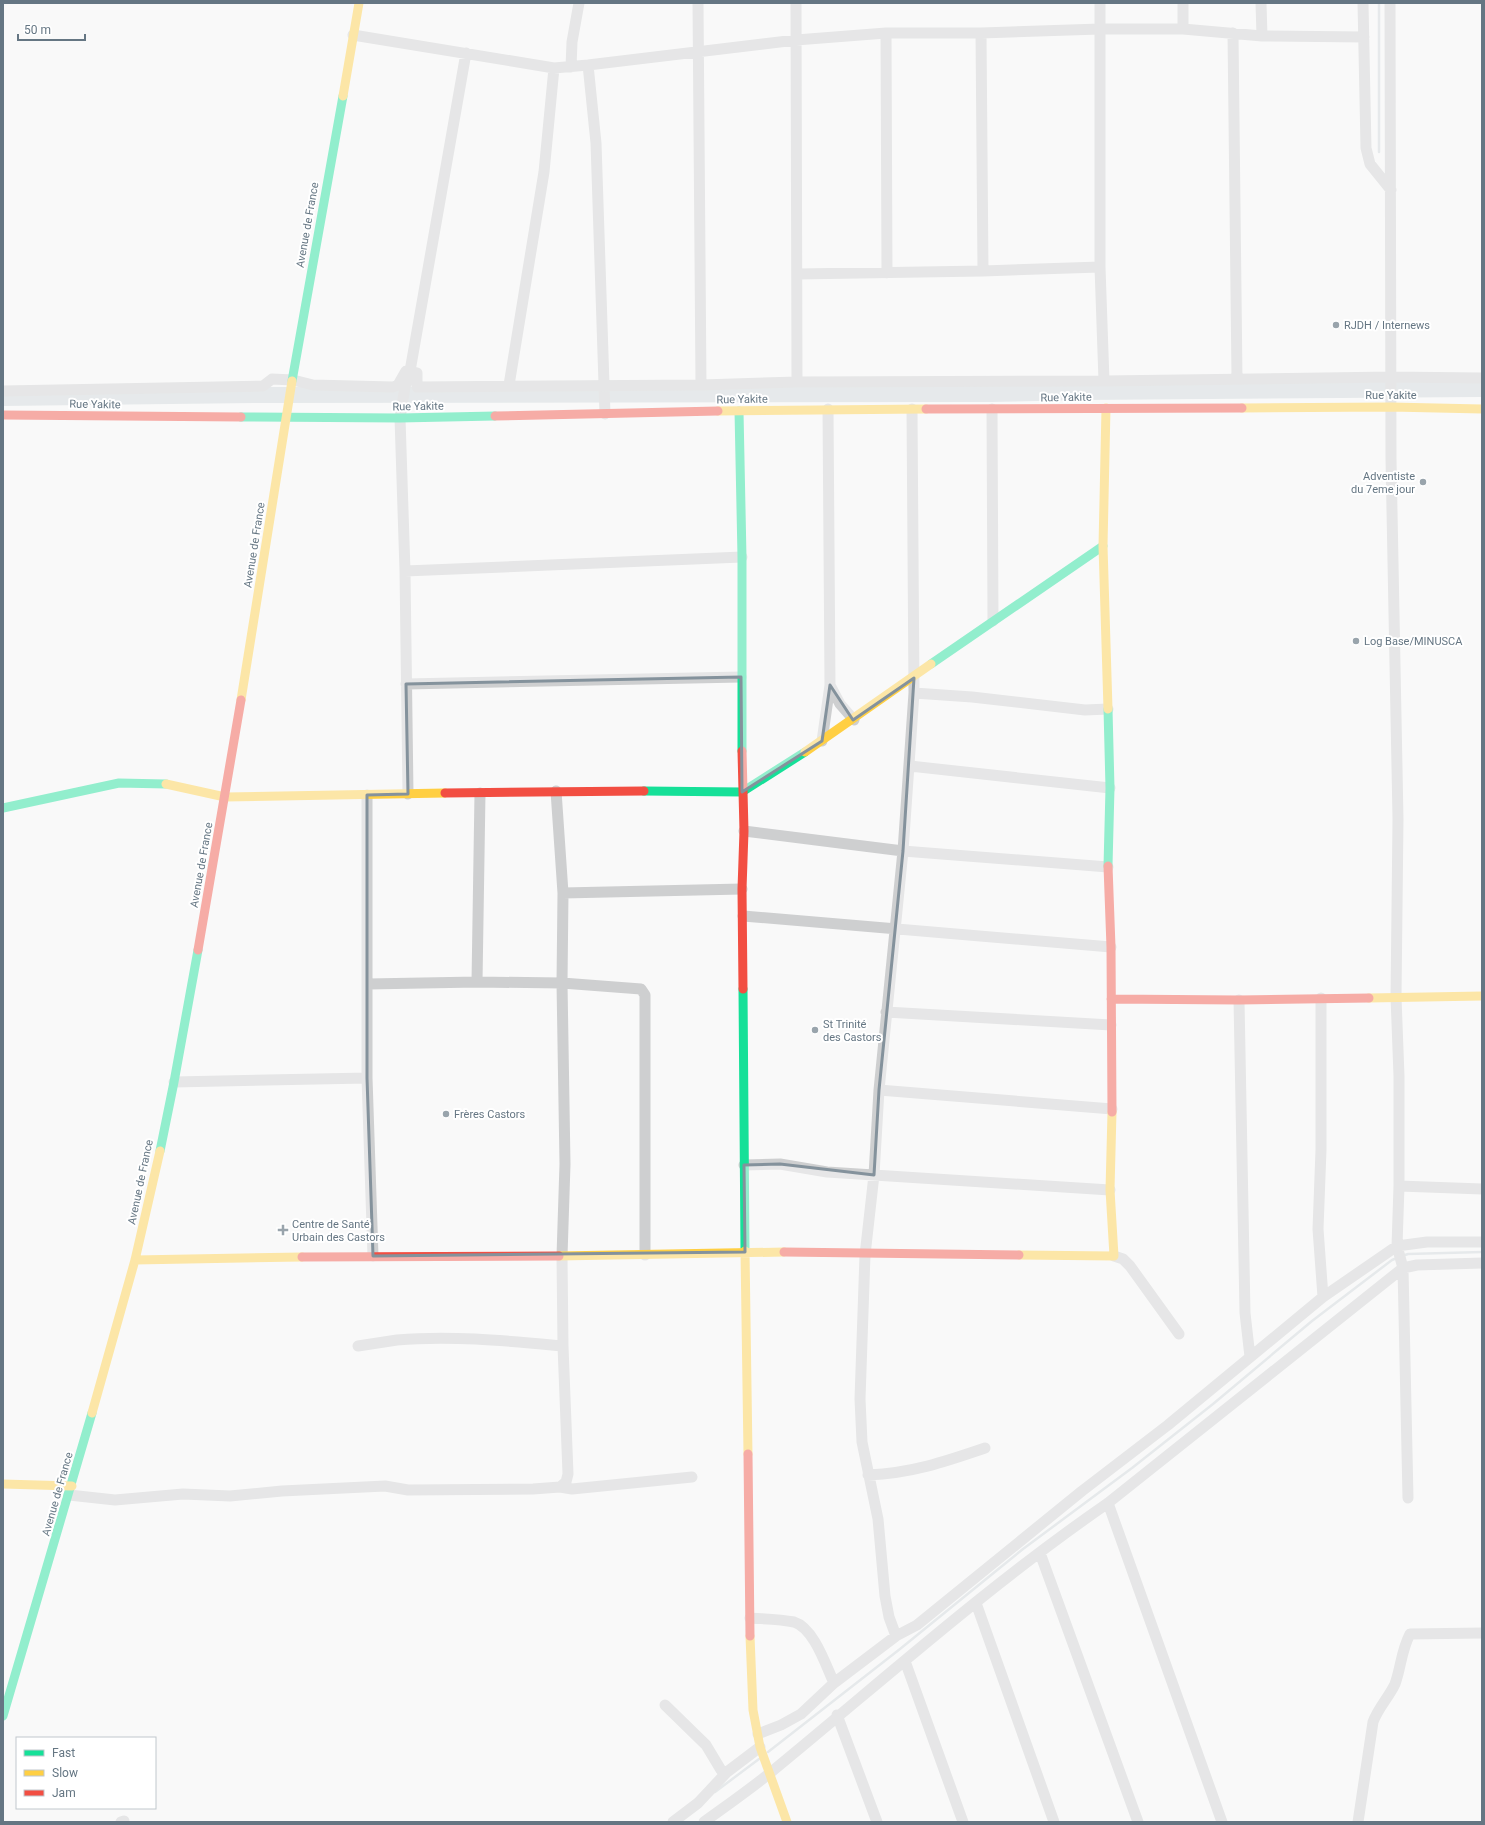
<svg xmlns="http://www.w3.org/2000/svg" width="1485" height="1825" font-family="Roboto,sans-serif">
  <style>
    .lines { fill: none; stroke-linecap: round; stroke-linejoin: round }
    .stream { stroke: #ced6d9; stroke-width: 2.5 }
    .river { stroke: #ced6d9; stroke-width: 16 }
    .street { stroke: #cecfd0; stroke-width: 11 }
    .fast { stroke: #16e098; stroke-width: 9 }
    .slow { stroke: #ffcf43; stroke-width: 9 }
    .jam { stroke: #f24e42; stroke-width: 9 }
    .marked { fill: none; stroke: #84929c; stroke-width: 3; stroke-linejoin: round }
    .poi-dot { fill: #99a4ac; stroke: #fff; stroke-width: 1.5 }
    .labels { text-anchor: middle; stroke-width: 4; stroke-linejoin: round; paint-order: stroke }
    .street-label { font-size: 11px; fill: #657683; stroke: #fff }
    .poi-label { font-size: 11px; fill: #657683; stroke: #fff; text-anchor: start }
  </style>
  <rect width="100%" height="100%" fill="#f9f9f9"/>
  <g class="lines">
    <path class="stream" d="M1379,3V152
      M1402,1256L1408,1254L1482,1252
      M768,1752L900,1649L1023,1549L1132,1468L1213,1404L1312,1321L1392,1260L1397,1258
      M715,1792L759,1759"/>
    <path class="river" d="M3,398L255,395L991,394L1085,392L1482,389"/>
    <path class="street" d="M698,3L701,385
      M796,3L797,382
      M1100,3V267L1104,381
      M1183,3V29
      M1261,3L1262,36
      M1363,3L1366,148L1370,164L1391,190
      M1390,3L1391,459L1398,819L1396,997L1399,1076V1186L1397,1246L1403,1268L1408,1498
      M886,33L887,273
      M981,33L983,271
      M1233,33L1237,378
      M353,35L554,68L588,65L796,40L886,33H981L1100,29H1183L1262,36L1364,37
      M588,65L596,143L605,414
      M571,67L572,42L579,3
      M798,274L983,271L1100,267
      M509,385L544,172L554,68
      M3,391L263,386L272,379L293,380L313,385L393,387L398,385L406,371H410L417,373V387L701,385L797,382L1104,381L1391,377L1482,378
      M992,409L993,621
      M405,571L742,557
      M406,684L741,677
      M830,685L840,704L854,720
      M914,693L972,697L1085,710L1108,709
      M822,741L830,685L828,409
      M910,766L1110,788
      M408,794L405,571L400,418L405,387L410,371L466,53
      M367,795V1078L373,1256
      M744,831L903,851L1108,867
      M563,893L742,889
      M743,916L1111,947
      M477,982L480,793
      M368,984L477,982L562,983L641,989L645,995V1255
      M1321,998V1150L1318,1229L1323,1297
      M1239,1000L1245,1313L1250,1357
      M886,1012L1111,1025
      M174,1082L367,1078
      M879,1090L1112,1109
      M744,1165L780,1164L827,1172L1110,1190
      M1399,1186L1482,1189
      M1114,1256L1123,1259L1130,1266L1179,1334
      M358,1346C371,1344 384,1342 397,1340C451,1335 509,1341 563,1346
      M868,1475C912,1473 944,1462 985,1448
      M560,1487L572,1489L692,1477
      M69,1495L115,1500L183,1494L230,1496L282,1491L385,1486L408,1490L533,1489L560,1487L566,1482L568,1474L563,1346L562,1256L565,1164L562,983L563,893L556,791
      M1108,1503L1222,1822
      M1040,1553L1138,1822
      M976,1603L1054,1822
      M750,1618C765,1619 780,1619 794,1622C814,1628 826,1666 834,1683
      M896,1636L889,1617L885,1596L878,1519L862,1442L860,1399L865,1255L874,1175L879,1090L903,851L914,693L912,409
      M905,1661L963,1822
      M665,1705L706,1745L721,1770L727,1772L760,1747
      M837,1715L877,1822
      M758,1734L781,1725L801,1714L834,1683L896,1636L917,1625L1082,1491L1168,1425L1323,1297L1397,1246L1427,1242H1482
      M121,1822L124,1821
      M673,1822L698,1803L727,1772
      M704,1822C726,1806 749,1790 770,1773C881,1682 989,1585 1108,1503L1403,1268L1417,1265L1482,1263
      M1358,1822L1373,1722C1378,1708 1389,1697 1395,1684C1401,1668 1401,1651 1410,1634L1482,1633"/>
    <path class="fast" d="M292,381L343,96
      M739,411L742,557V751
      M241,417L400,418L495,416
      M931,664L1103,546
      M1108,709L1110,788L1108,866
      M644,791L742,792L805,752
      M3,808L119,783L166,784
      M743,989L745,1251
      M160,1151L174,1082L198,950
      M3,1716L92,1413"/>
    <path class="slow" d="M343,96L359,3
      M1106,408L1103,546L1108,709
      M1242,408L1391,407L1482,409
      M718,411L926,409
      M241,700L292,381
      M805,752L931,664
      M166,784L225,797L445,793
      M1369,998L1482,996
      M745,1251L748,1454
      M1019,1255L1114,1256L1110,1190L1112,1112
      M559,1256L784,1252
      M135,1260L302,1257
      M92,1413L135,1260L160,1151
      M3,1484L72,1486
      M750,1636L753,1710L760,1747L787,1822"/>
    <path class="jam" d="M926,409L1242,408
      M3,415L241,417
      M495,416L718,411
      M742,751L744,831L742,889L743,989
      M445,793L644,791
      M1108,866L1111,947L1112,1112
      M198,950L241,700
      M1111,999L1239,1000L1369,998
      M784,1252L1019,1255
      M302,1257L559,1256
      M748,1454L750,1636"/>
  </g>
  <path d="M0 0H1485V1825H0ZM741,677L742,792L822,741L830,685L853,720L914,678L903,851L879,1090L874,1175L780,1164L744,1165L745,1252L373,1256L367,1078V795L408,794L406,684Z" fill="#f9f9f9" fill-opacity=".55" fill-rule="evenodd"/>
  <path class="marked" d="M741,677L742,792L822,741L830,685L853,720L914,678L903,851L879,1090L874,1175L780,1164L744,1165L745,1252L373,1256L367,1078V795L408,794L406,684Z"/>
  <g class="poi-dot">
    <circle cx="1336" cy="325" r="4"/>
    <circle cx="1423" cy="482" r="4"/>
    <circle cx="1356" cy="641" r="4"/>
    <circle cx="815" cy="1030" r="4"/>
    <circle cx="446" cy="1114" r="4"/>
    <path d="M281 1224h4v4h4v4h-4v4h-4v-4h-4v-4h4z"/>
  </g>
  <g class="labels">
    <g class="street-label">
      <text transform="translate(307 225) rotate(-80)" y="4">Avenue de France</text>
      <text x="1391" y="399">Rue Yakite</text>
      <text transform="translate(1066 397) rotate(-1)" y="4">Rue Yakite</text>
      <text transform="translate(742 399) rotate(-1)" y="4">Rue Yakite</text>
      <text transform="translate(95 404) rotate(1)" y="4">Rue Yakite</text>
      <text transform="translate(418 406) rotate(-1)" y="4">Rue Yakite</text>
      <text transform="translate(254 545) rotate(-81)" y="4">Avenue de France</text>
      <text transform="translate(201 865) rotate(-80)" y="4">Avenue de France</text>
      <text transform="translate(140 1182) rotate(-78)" y="4">Avenue de France</text>
      <text transform="translate(57 1494) rotate(-74)" y="4">Avenue de France</text>
    </g>
    <g class="poi-label">
      <text x="1344" y="329">RJDH / Internews</text>
      <text x="1415" y="480" text-anchor="end">Adventiste<tspan x="1415" dy="13">du 7eme jour</tspan></text>
      <text x="1364" y="645">Log Base/MINUSCA</text>
      <text x="823" y="1028">St Trinité<tspan x="823" dy="13">des Castors</tspan></text>
      <text x="454" y="1118">Frères Castors</text>
      <text x="292" y="1228">Centre de Santé<tspan x="292" dy="13">Urbain des Castors</tspan></text>
    </g>
  </g>
  <rect width="1485" height="1825" fill="none" stroke="#657683" stroke-width="8"/>
  <rect x="16" y="1737" width="140" height="72" fill="#ffffff" stroke="#c1c8cd"/>
  <rect x="24" y="1750" width="20" height="6" fill="#16e098" stroke="#c1c8cd"/>
  <text x="52" y="1757" font-size="12" fill="#657683">Fast</text>
  <rect x="24" y="1770" width="20" height="6" fill="#ffcf43" stroke="#c1c8cd"/>
  <text x="52" y="1777" font-size="12" fill="#657683">Slow</text>
  <rect x="24" y="1790" width="20" height="6" fill="#f24e42" stroke="#c1c8cd"/>
  <text x="52" y="1797" font-size="12" fill="#657683">Jam</text>
  <path d="M18 34v6h67v-6" fill="none" stroke="#657683" stroke-width="2"/>
  <text x="24" y="34" font-size="12" fill="#657683" stroke="#ffffff" stroke-width="3" paint-order="stroke">50 m</text>
</svg>
